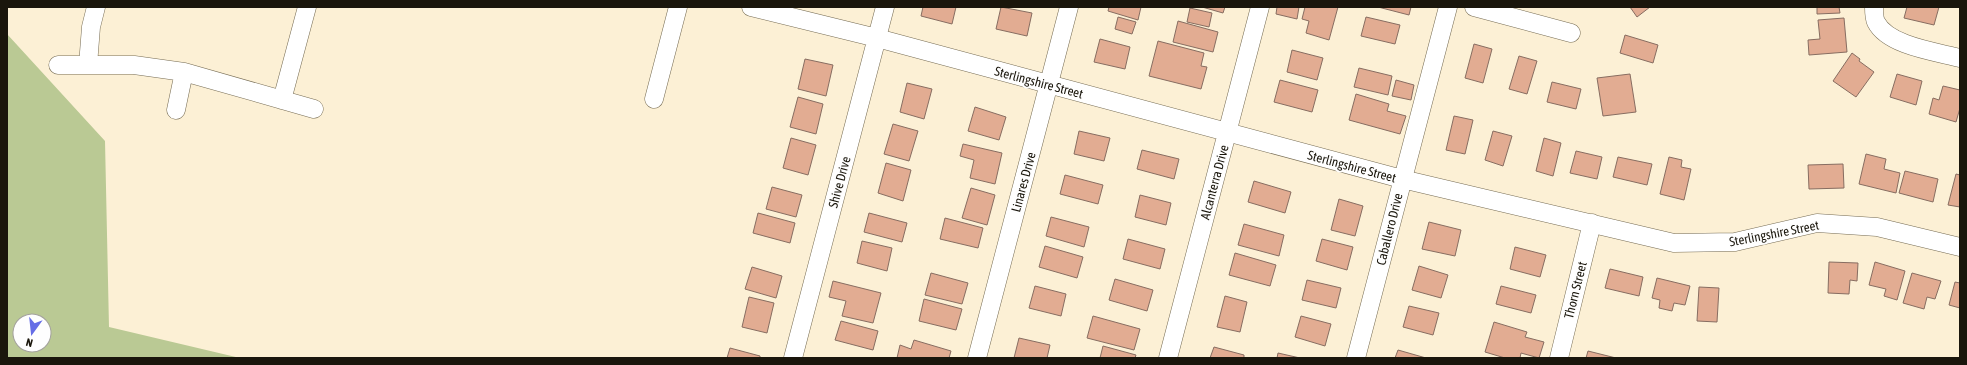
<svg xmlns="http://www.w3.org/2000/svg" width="1967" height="365" font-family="'Asap Condensed',sans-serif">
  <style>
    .forest { fill: #bac994; fill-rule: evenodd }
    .building { fill: #e2ac92; stroke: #876d61 }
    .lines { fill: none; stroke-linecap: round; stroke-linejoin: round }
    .minor-casing { stroke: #766c54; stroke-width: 19 }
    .minor { stroke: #fff; stroke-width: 18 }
    .labels { text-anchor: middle; stroke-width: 3.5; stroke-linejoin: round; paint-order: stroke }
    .street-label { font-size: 13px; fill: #1a160c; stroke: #fefefe }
  </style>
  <rect width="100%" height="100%" fill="#fcf0d5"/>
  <path class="forest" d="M7,34L105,141L109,327L240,358H7ZM20,321H44V345H20Z"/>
  <path class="building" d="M923,7H956L952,24L921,16Z
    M1001,7L1032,13L1027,36L996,29Z
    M1109,7H1141L1138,20L1108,11Z
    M1202,7H1225L1223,13Z
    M1277,7H1299L1297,19L1276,14Z
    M1305,7H1338L1329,40L1306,33L1309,21L1302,19Z
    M1378,7H1411L1409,15Z
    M1630,7H1650L1637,17Z
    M1817,7H1839L1840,13L1817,14Z
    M1907,7H1939L1934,25L1904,18Z
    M1190,8L1212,13L1209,27L1187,22Z
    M1118,17L1136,22L1132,34L1115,29Z
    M1366,17L1400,25L1395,44L1361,36Z
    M1844,18L1847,52L1809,55L1808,40L1820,39L1818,20Z
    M1178,21L1218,32L1213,52L1173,42Z
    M1625,35L1658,45L1653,63L1620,53Z
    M1100,39L1130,47L1125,69L1094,62Z
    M1158,41L1204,53L1201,66L1207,67L1201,89L1149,76Z
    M1474,44L1492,49L1483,83L1465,78Z
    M1292,50L1323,58L1317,80L1287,72Z
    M1852,53L1860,59L1859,61L1874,72L1856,97L1833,81Z
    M1519,56L1537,61L1527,94L1509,89Z
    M805,59L833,65L826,96L798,89Z
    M1359,68L1392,76L1388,95L1354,87Z
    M1630,74L1636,112L1603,116L1597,78Z
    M1897,74L1922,81L1916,105L1890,97Z
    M1280,80L1318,90L1312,112L1274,102Z
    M1396,80L1414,85L1411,100L1392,96Z
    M1552,82L1581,89L1576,109L1547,102Z
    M907,83L932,89L924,119L900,112Z
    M1943,86L1960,90V108L1956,122L1929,114L1933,98L1939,100Z
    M1356,94L1389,104L1387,111L1406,116L1400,134L1349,120Z
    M798,97L823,104L816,134L790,127Z
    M975,107L1006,117L999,140L968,131Z
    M1454,116L1473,120L1465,154L1446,150Z
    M893,124L918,131L909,161L884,154Z
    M1079,131L1110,138L1104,161L1074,154Z
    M1493,131L1512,136L1503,166L1485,160Z
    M791,138L816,145L808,175L783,168Z
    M1544,138L1561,143L1553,176L1536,171Z
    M963,144L1002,153L995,184L970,178L974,160L960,156Z
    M1142,150L1179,159L1174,179L1137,169Z
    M1576,151L1602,157L1597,179L1570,173Z
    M1866,154L1886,159L1884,169L1900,173L1896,193L1859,184Z
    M1618,157L1652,164L1647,185L1613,177Z
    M1669,157L1682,160L1681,167L1691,169L1684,200L1660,194Z
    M886,163L911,170L903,201L878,193Z
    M1843,164L1844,188L1809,189L1808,165Z
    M1905,171L1938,179L1933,202L1899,193Z
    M1956,174L1960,175V207L1948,205Z
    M1065,175L1103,185L1098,204L1060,194Z
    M1254,181L1291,192L1285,213L1248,202Z
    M772,187L802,195L796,217L766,209Z
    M971,188L995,195L987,225L962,218Z
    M1140,195L1171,203L1166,225L1135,217Z
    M1339,199L1363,206L1355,236L1331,230Z
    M758,213L795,223L790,243L753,233Z
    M869,213L907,223L902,242L864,232Z
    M1051,217L1089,227L1084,247L1046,236Z
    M945,218L983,228L978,248L940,239Z
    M1429,222L1461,230L1455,256L1422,249Z
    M1244,224L1284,235L1279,256L1238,245Z
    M1128,239L1165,249L1160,269L1123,259Z
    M1322,239L1353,247L1347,270L1316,261Z
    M862,241L892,248L887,271L857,263Z
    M1045,246L1083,257L1077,278L1039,267Z
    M1515,247L1546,255L1540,277L1510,269Z
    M1235,253L1276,265L1270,286L1229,275Z
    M1829,262L1858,263L1857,281L1850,280L1849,294L1828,293Z
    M1875,262L1905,271L1897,300L1884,296L1886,289L1869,285Z
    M1419,266L1448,275L1441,298L1412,290Z
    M752,267L782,276L776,298L745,289Z
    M1610,269L1643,277L1639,296L1605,288Z
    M931,273L968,283L962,304L925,295Z
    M1912,273L1941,281L1935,299L1927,297L1924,309L1903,303Z
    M1657,278L1690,286L1685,305L1674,303L1672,311L1659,308L1660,300L1652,298Z
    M1115,279L1153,290L1147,311L1109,300Z
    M1307,280L1341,288L1336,308L1302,300Z
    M833,281L881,293L873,323L842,316L846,301L829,297Z
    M1955,282L1960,283V308L1949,305Z
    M1035,286L1066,294L1061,316L1029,308Z
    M1501,286L1536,295L1531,313L1496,304Z
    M1699,287L1719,288L1717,322L1697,321Z
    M1225,296L1247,302L1240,332L1217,327Z
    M749,297L774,303L767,333L742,327Z
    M924,299L962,309L956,330L919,321Z
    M1409,306L1439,313L1433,335L1403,327Z
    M1093,316L1140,329L1134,350L1087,338Z
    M1301,316L1331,324L1325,346L1295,337Z
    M841,321L878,331L873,350L835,340Z
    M1494,322L1527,332L1525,337L1544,342L1539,358L1521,353L1520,358H1505L1485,352Z
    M1019,338L1050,345L1047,358H1014Z
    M914,340L951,351L949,358H897L900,345L911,349Z
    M1103,346L1136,355L1135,358H1100Z
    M1214,347L1244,355V358H1210Z
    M730,348L760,356V358H727Z
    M1398,350L1426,358H1395Z
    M1588,351L1616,358H1586Z
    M1278,353L1300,358H1277Z"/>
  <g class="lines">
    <defs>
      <path id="minor" d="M751,7L877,38L1402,179L1674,243L1735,242L1817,223L1877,227L1960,247
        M1474,7L1571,33
        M1874,7C1874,12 1874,18 1876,22C1888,46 1937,52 1960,58
        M58,65H134L184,72L314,109
        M88,65L91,27L96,7
        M654,99L678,7
        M282,100L307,7
        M176,110L184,72
        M793,358L885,7
        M977,358L1069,7
        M1168,358L1260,7
        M1356,358L1448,7
        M1559,358L1592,223"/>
    </defs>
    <use href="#minor" class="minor-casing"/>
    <use href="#minor" class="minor"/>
  </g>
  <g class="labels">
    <g class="street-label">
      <text transform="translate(1039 82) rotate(15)" y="5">Sterlingshire Street</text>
      <text transform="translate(1352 166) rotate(15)" y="5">Sterlingshire Street</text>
      <text transform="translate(839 182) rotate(-75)" y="5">Shive Drive</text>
      <text transform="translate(1023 182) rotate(-75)" y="5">Linares Drive</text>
      <text transform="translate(1214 182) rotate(-75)" y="5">Alcanterra Drive</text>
      <text transform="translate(1389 229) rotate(-76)" y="5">Caballero Drive</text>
      <text transform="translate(1774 233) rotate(-11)" y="5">Sterlingshire Street</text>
      <text transform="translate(1575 290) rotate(-76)" y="5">Thorn Street</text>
    </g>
  </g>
  <rect width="1967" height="365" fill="none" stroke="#1a160c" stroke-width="16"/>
  <g transform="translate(32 333) rotate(195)"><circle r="19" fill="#fefefe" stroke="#a3a19d"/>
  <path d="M0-3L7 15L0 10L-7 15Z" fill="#656de6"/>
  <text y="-6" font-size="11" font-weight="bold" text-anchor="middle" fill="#1a160c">N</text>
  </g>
</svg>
